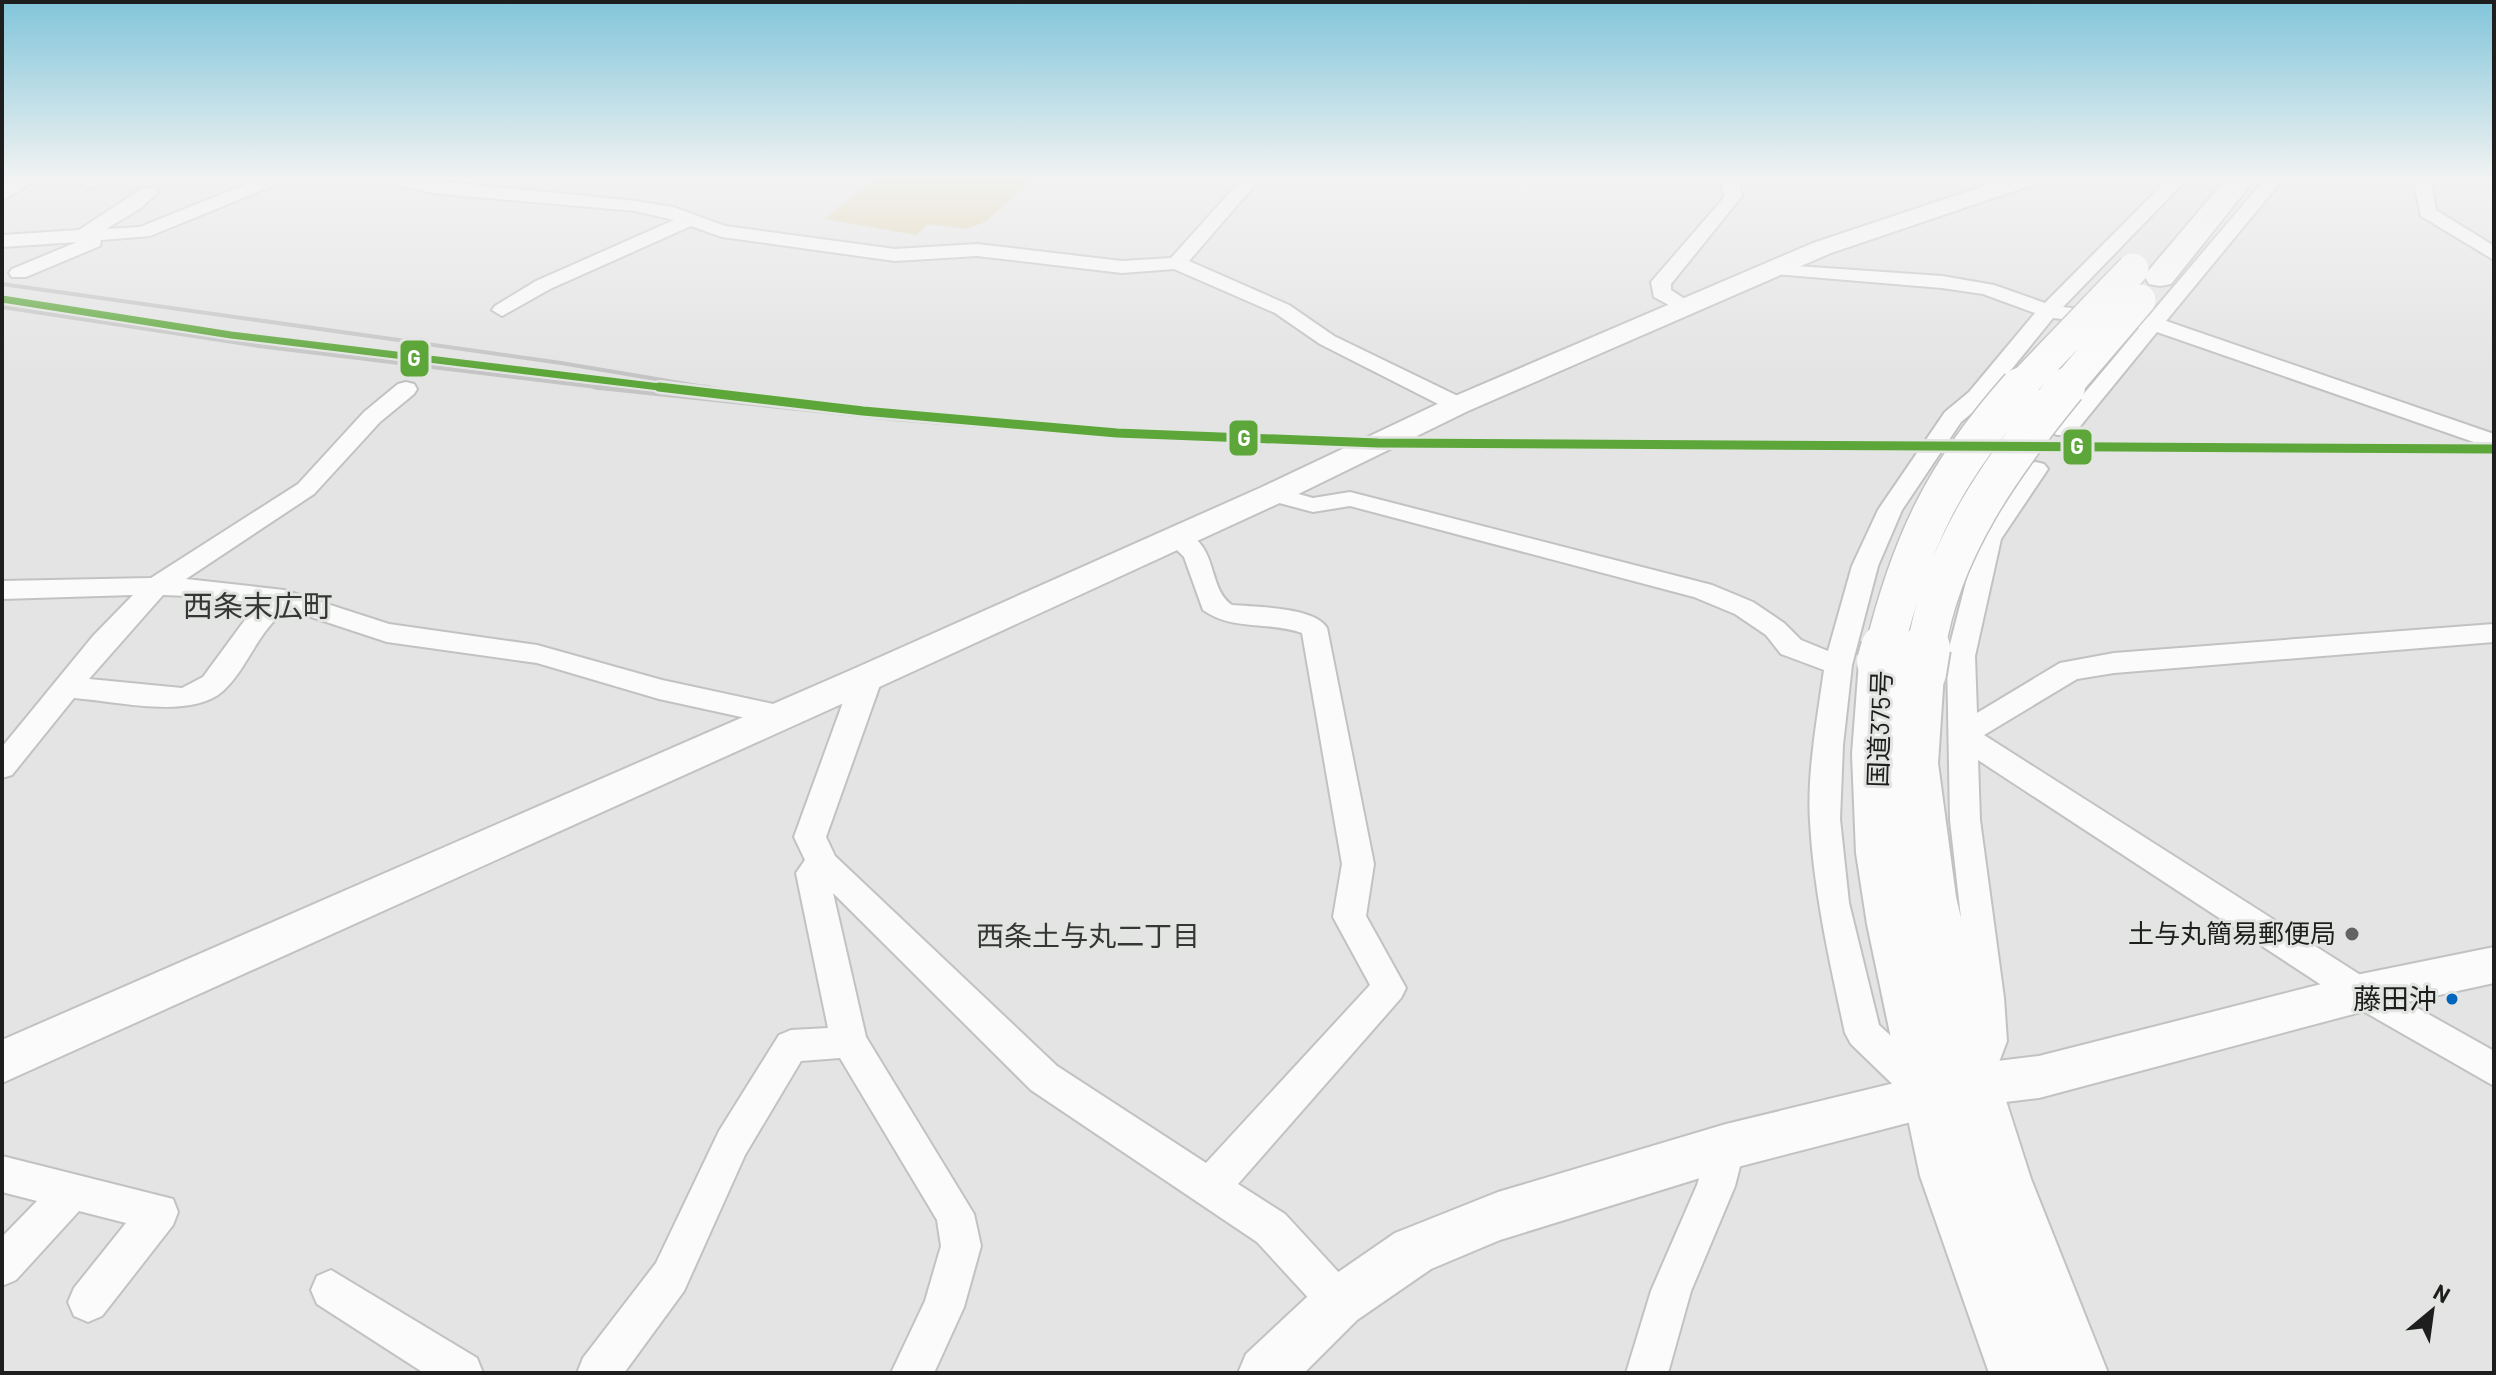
<svg xmlns="http://www.w3.org/2000/svg" width="2496" height="1375" font-family="Barlow,'Noto Sans JP',sans-serif">
  <style>
    .green { fill: #e1cda4 }
    .lines { fill: none; stroke-linecap: round; stroke-linejoin: round }
    .minor-casing { stroke: #c1c2c1; stroke-width: 4 }
    .tertiary-casing { stroke: #c1c2c1; stroke-width: 4 }
    .trunk-casing { stroke: #c1c2c1; stroke-width: 4 }
    .minor { fill: #fbfbfb; fill-rule: evenodd }
    .tertiary { fill: #fbfbfb; fill-rule: evenodd }
    .trunk { fill: #fbfbfb; fill-rule: evenodd }
    .rail-far1 { stroke: #c3c4c3; stroke-width: 4 }
    .rail { stroke: #c3c4c3; stroke-width: 5 }
    .trunk-bridge-far2-casing { stroke: #c1c2c1; stroke-width: 34; stroke-linecap: butt }
    .trunk-bridge-far1-casing { stroke: #c1c2c1; stroke-width: 41; stroke-linecap: butt }
    .trunk-bridge-casing { stroke: #c1c2c1; stroke-width: 52; stroke-linecap: butt }
    .trunk-bridge-far2 { stroke: #fbfbfb; stroke-width: 31 }
    .trunk-bridge-far1 { stroke: #fbfbfb; stroke-width: 38 }
    .trunk-bridge { stroke: #fbfbfb; stroke-width: 48 }
    .rail-1-far1-casing { stroke: #e3e5e2; stroke-width: 11 }
    .rail-1-casing { stroke: #e3e5e2; stroke-width: 14 }
    .rail-1-far1 { stroke: #5da63a; stroke-width: 7 }
    .rail-1 { stroke: #5da63a; stroke-width: 9 }
    .poi-dot { fill: #626362; stroke: #e3e5e2; stroke-width: 3 }
    .bus-dot { fill: #0065bd; stroke: #e3e5e2; stroke-width: 3 }
    .labels { text-anchor: middle; stroke-width: 6; stroke-linejoin: round; paint-order: stroke }
    .street-label { font-size: 26px; fill: #1d1e1d; stroke: #e3e5e2 }
    .poi-label { font-size: 26px; fill: #1d1e1d; stroke: #e3e5e2; text-anchor: end }
    .neighbourhood-label { font-size: 28px; fill: #353734; stroke: #e3e5e2 }
    .near-bus-label { font-size: 28px; fill: #1d1e1d; stroke: #e3e5e2; text-anchor: end }
    .quarter-label { font-size: 30px; fill: #353734; stroke: #e3e5e2 }
    .line-badge { stroke: #e3e5e2; stroke-width: 3 }
    .badge-label { font-size: 22px; text-anchor: middle; font-weight: bold; fill: #fff }
  </style>
  <rect width="100%" height="100%" fill="#e3e4e3"/>
  <path class="green" d="M873,179H1034L985,222L967,229L928,224L916,235L825,219Z"/>
  <g class="lines">
    <defs>
      <path id="minor" d="M16,179H37L2,201V188Z
        M86,179H107L90,189L81,184Z
        M259,179H283L280,183L150,236L101,240L100,246L26,277H12L9,273L12,269L77,242L2,247V235L79,230L143,188H155L158,192L141,208L106,229L140,227Z
        M388,179H417L635,201L673,207L725,226L895,249L977,244L1122,261L1171,258L1242,179H1260L1189,261L1289,305L1334,336L1466,400L1469,405L1466,410H1450L1320,344L1275,313L1174,269L1122,273L977,256L895,261L722,237L691,226L550,289L502,316L492,310L495,306L536,281L674,220L635,211L432,193L391,183Z
        M1721,179H1739L1742,196L1671,284V290L1697,307L1694,311H1680L1654,297L1651,282L1722,200L1724,196Z
        M2168,179H2187L2063,307L2148,317L2265,179H2283L2166,321L2494,434V449L2157,332L2073,435H2057L2015,419L2012,414L2023,407L2061,421L2139,328L2053,318L1985,402L1961,422L1902,510L1878,566L1852,665L1843,745L1840,819L1849,903L1879,1025L1938,1079L1943,1091L1938,1103L1925,1108L1912,1103L1851,1044L1845,1033C1830,963 1814,894 1810,822C1807,772 1817,720 1824,670L1781,654L1766,635L1735,614L1694,597L1350,506L1313,512L1264,499L1261,494L1264,489L1273,487L1313,498L1350,492L1712,585L1753,602L1784,623L1801,640L1828,651L1852,566L1878,510L1945,412L1969,392L2035,313L1983,294L1942,288L1774,274L1767,272L1764,268L1767,264L1942,276L1994,285L2045,303Z
        M2413,179H2431L2436,210L2494,246V260L2421,216Z
        M406,382L414,384L417,389L414,394L380,422L314,494L186,579L284,590L389,624L537,645L662,680L773,704L785,711L789,718L785,725L775,728L755,720L659,699L537,663L387,642L287,609C256,633 248,668 223,691C191,720 115,701 74,698L12,775L2,778V747L93,636L133,595L2,599V581L151,578L298,484L364,412L398,384ZM163,595L213,597L259,604L253,609L203,677L182,688L89,679Z
        M2036,462L2044,464L2048,469L2001,539L1975,656L1977,713L2060,663L2114,653L2494,624V642L2114,673L2077,679L1984,735L2373,983L2494,1051V1086L2349,1003L1978,760L1980,820L2004,998L2007,1041L1993,1078L1980,1083L1967,1078L1962,1067L1971,1041L1970,998L1950,820L1947,656L1977,539L2028,464Z
        M1176,529C1221,541 1205,586 1232,605C1255,607 1315,607 1327,628L1374,864L1366,916L1406,988L1401,998L1238,1184L1285,1214L1353,1288L1359,1302L1353,1316L1339,1322L1325,1316L1257,1242L1031,1090L833,893L866,1037L974,1214L981,1246L964,1307L934,1373H891L925,1301L941,1246L937,1220L840,1058L801,1061L745,1155L684,1291L624,1373H577L583,1358L656,1263L719,1131L779,1035L791,1030L828,1028L796,873L805,860L794,837L854,672C867,668 874,670 881,682L826,837L835,856L1057,1066L1206,1163L1370,985L1333,917L1342,864L1302,633C1269,621 1232,631 1203,610L1184,557L1164,537L1167,531Z
        M1726,1129L1739,1135L1745,1147L1735,1186L1691,1291L1668,1373H1626L1651,1291L1697,1185L1713,1135Z
        M2,1156L173,1199L178,1212L173,1225L102,1316L88,1322L74,1316L68,1302L74,1288L126,1223L79,1211L16,1280L2,1286V1237L37,1201L2,1192Z
        M331,1270L477,1358L483,1373H424L317,1304L311,1290L317,1276Z"/>
      <path id="tertiary" d="M2005,179H2038L2035,184L1831,253L1468,411L1284,501L877,688L2,1083V1040L851,670L1262,487L1448,399L1813,243Z
        M2494,947V983L2361,1012L2039,1098L1973,1106L1726,1170L1500,1240L1431,1269L1357,1320L1304,1373H1238L1246,1354L1321,1284L1395,1233L1498,1192L1726,1124L1973,1064L2039,1056L2361,974Z"/>
      <path id="trunk" d="M2226,179H2255L2171,284L2160,286L2149,284L2145,277L2149,270Z
        M1881,647L1896,651L1903,662L1902,670L1907,662L1922,658L1937,662L1944,673L1938,763L1956,897L2001,1085L2031,1179L2108,1373H1989L1920,1176L1867,924L1856,853L1852,754L1859,662L1866,651Z"/>
    </defs>
    <use href="#minor" class="minor-casing"/>
    <use href="#tertiary" class="tertiary-casing"/>
    <use href="#trunk" class="trunk-casing"/>
    <use href="#minor" class="minor"/>
    <use href="#tertiary" class="tertiary"/>
    <use href="#trunk" class="trunk"/>
    <path class="rail-far1" d="M2,284L561,363L716,389
      M2,307L259,346L613,389"/>
    <path class="rail" d="M595,387L898,419L1128,437
      M704,387L738,393"/>
    <defs>
      <path id="trunk-bridge-far2" d="M2018,389L2133,269
        M2064,389L2140,300"/>
      <path id="trunk-bridge-far1" d="M1884,650C1911,541 1945,471 2020,387
        M1926,650C1941,550 2003,464 2066,387"/>
      <path id="trunk-bridge" d="M1881,662L1885,648
        M1922,673L1926,648"/>
    </defs>
    <use href="#trunk-bridge-far2" class="trunk-bridge-far2-casing"/>
    <use href="#trunk-bridge-far1" class="trunk-bridge-far1-casing"/>
    <use href="#trunk-bridge" class="trunk-bridge-casing"/>
    <use href="#trunk-bridge-far2" class="trunk-bridge-far2"/>
    <use href="#trunk-bridge-far1" class="trunk-bridge-far1"/>
    <use href="#trunk-bridge" class="trunk-bridge"/>
    <defs>
      <path id="rail-1-far1" d="M2,299L231,335L676,389"/>
      <path id="rail-1" d="M659,387L863,411L1117,433L1378,443L2494,449"/>
    </defs>
    <use href="#rail-1-far1" class="rail-1-far1-casing"/>
    <use href="#rail-1" class="rail-1-casing"/>
    <use href="#rail-1-far1" class="rail-1-far1"/>
    <use href="#rail-1" class="rail-1"/>
  </g>
  <linearGradient id="sky" x2="0" y2="1"><stop stop-color="#81c5da"/><stop offset="0.48" stop-color="#f2f3f2"/><stop offset="1" stop-color="#f2f3f2" stop-opacity="0"/></linearGradient>
  <rect width="2496" height="371" fill="url(#sky)"/>
  <circle class="poi-dot" cx="2352" cy="934" r="8"/>
  <circle class="bus-dot" cx="2452" cy="999" r="7"/>
  <g class="labels">
    <g class="street-label">
      <text transform="translate(1880 729) rotate(-88)" y="9">国道375号</text>
    </g>
    <g class="poi-label">
      <text x="2336" y="943">土与丸簡易郵便局</text>
    </g>
    <g class="neighbourhood-label">
      <text x="1088" y="946">西条土与丸二丁目</text>
    </g>
    <g class="near-bus-label">
      <text x="2437" y="1009">藤田沖</text>
    </g>
    <g class="quarter-label">
      <text x="258" y="617">西条末広町</text>
    </g>
  </g>
  <g class="line-badge">
    <rect x="399" y="339" width="31" height="39" rx="8" fill="#5da63a"/>
    <rect x="1228" y="419" width="31" height="38" rx="8" fill="#5da63a"/>
    <rect x="2062" y="428" width="31" height="38" rx="8" fill="#5da63a"/>
  </g>
  <g class="badge-label">
    <text x="414" y="366">G</text>
    <text x="1244" y="446">G</text>
    <text x="2077" y="454">G</text>
  </g>
  <rect width="2496" height="1375" fill="none" stroke="#1d1e1d" stroke-width="8"/>
  <g transform="translate(2432 1311) rotate(29)" stroke="#e3e5e2" stroke-width="6" paint-order="stroke">
  <path d="M0-6L14 30L0 20L-14 30Z" fill="#1d1e1d"/>
  <text y="-12" font-size="22" font-weight="bold" text-anchor="middle" fill="#1d1e1d">N</text>
  </g>
</svg>
